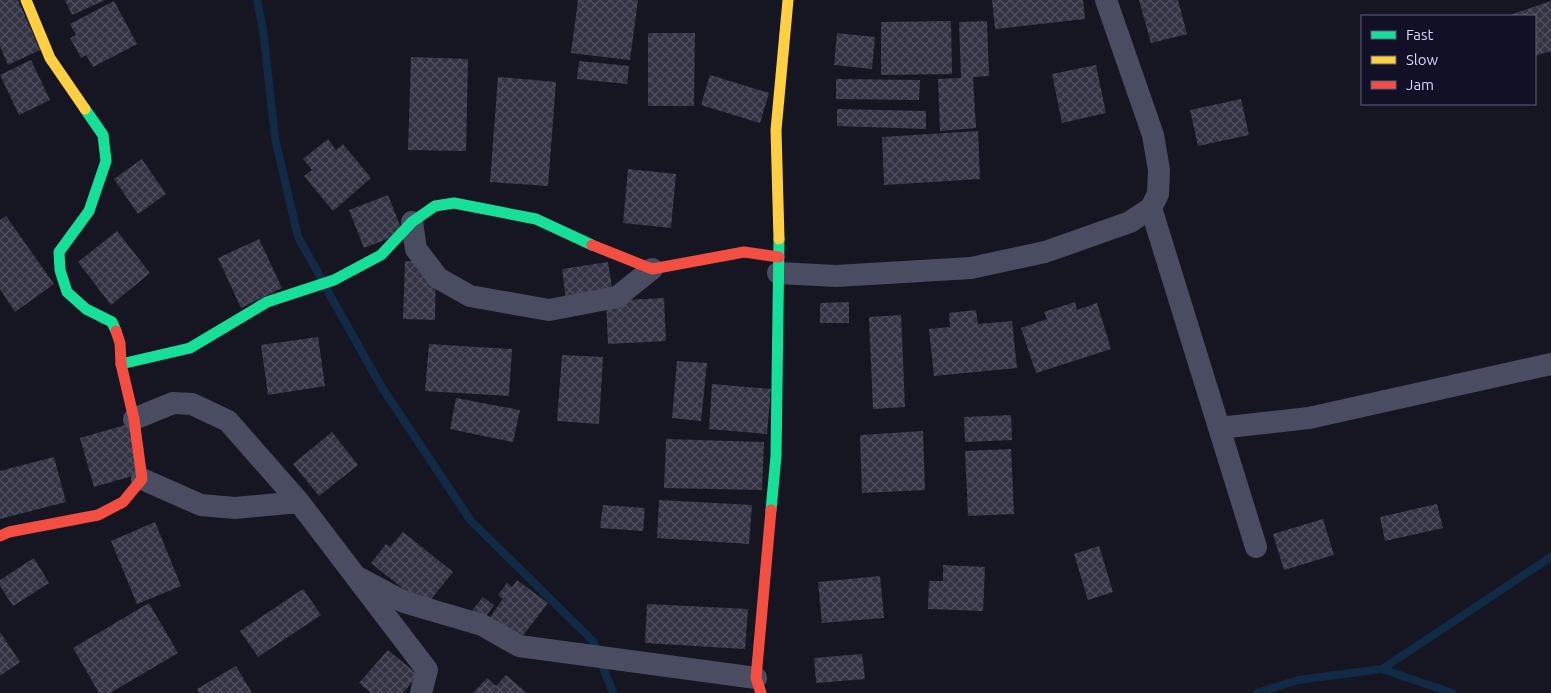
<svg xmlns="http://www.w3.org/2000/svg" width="1551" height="693" font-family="Ubuntu,sans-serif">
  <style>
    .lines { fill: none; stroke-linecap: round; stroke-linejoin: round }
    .stream { stroke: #112b47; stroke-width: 8 }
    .building { fill: url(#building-cross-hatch) }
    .street { stroke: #4a4c62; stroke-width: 22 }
    .fast { stroke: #16e098; stroke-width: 11 }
    .slow { stroke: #ffcf43; stroke-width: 11 }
    .jam { stroke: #f24e42; stroke-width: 11 }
  </style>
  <defs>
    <pattern id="building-cross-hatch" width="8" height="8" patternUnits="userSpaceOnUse" patternTransform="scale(1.25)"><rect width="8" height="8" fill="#343344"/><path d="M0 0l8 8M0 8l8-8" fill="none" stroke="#515060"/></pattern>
  </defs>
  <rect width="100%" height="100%" fill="#161522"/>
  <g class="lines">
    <path class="stream" d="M257,0L263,30L275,138L298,237L321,278
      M326,288L381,386L471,521L593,641L613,693
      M1382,669L1452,693
      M1257,693L1298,680L1382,669L1551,557"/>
  </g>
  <path class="building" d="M0,0H18L40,50L8,65L0,46Z
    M65,0H105L72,15Z
    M578,0H638L630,60L571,53Z
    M992,0H1083L1085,19L995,29Z
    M1139,0H1178L1187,34L1151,43Z
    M114,1L137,44L93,67L86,55L81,58L70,38L76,35L70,24Z
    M1551,1V51L1535,56V16H1507Z
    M951,21L952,74L881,75V22Z
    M987,21L989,76L973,77L976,128L940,131L938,79L961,78L959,22Z
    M648,33H695L694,106H648Z
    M837,33L875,37L872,69L834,65Z
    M411,57L468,59L466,151L408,150Z
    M31,60L50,100L19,115L0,75Z
    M579,61L629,66L627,84L577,79Z
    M1096,65L1106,113L1062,123L1052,74Z
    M710,75L769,93L760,123L701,105Z
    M498,77L556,82L548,186L490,182Z
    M836,79L920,80L919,100L836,99Z
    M1241,99L1249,135L1198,146L1190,110Z
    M837,109L926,111V129L837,126Z
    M978,131L980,179L884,185L882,137Z
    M328,139L336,150L343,144L371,178L333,211L304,176L312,170L303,159Z
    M142,159L166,194L138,214L114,179Z
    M628,169L676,174L671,228L623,223Z
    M388,195L403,233L364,248L349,210Z
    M6,216L54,284L15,312L0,289V220Z
    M117,231L150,273L111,305L78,262Z
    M259,239L282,288L241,308L218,258Z
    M405,261L436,262L435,320L403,319Z
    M608,262L613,294L566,301L562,269Z
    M664,298L666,341L608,344L606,301Z
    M849,302V323H820V303Z
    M1075,302L1077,310L1097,303L1111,349L1036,373L1021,328L1047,319L1044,312Z
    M976,310L978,324L1012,321L1017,368L934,376L929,329L950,327L949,313Z
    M901,315L905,407L873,409L869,317Z
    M318,337L325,386L268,395L261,345Z
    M429,344L512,349L509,396L425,391Z
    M562,355L603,357L599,424L557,421Z
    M677,361L707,363L701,421L672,418Z
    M712,384L771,389L767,434L709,429Z
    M456,398L520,410L513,442L450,429Z
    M1011,415L1012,440L965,442L964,417Z
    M132,423L146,472L94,487L80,438Z
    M923,431L925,490L862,493L860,435Z
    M332,432L358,465L319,496L293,464Z
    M666,439L764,442L762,490L664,488Z
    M1011,449L1014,514L968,516L965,451Z
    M54,457L66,502L0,519V471Z
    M659,500L752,505L749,544L657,538Z
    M1437,504L1443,528L1385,541L1380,517Z
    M603,505L645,508L643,531L600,528Z
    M1323,519L1334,555L1284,570L1273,534Z
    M155,522L181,586L137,604L111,541Z
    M403,532L453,572L420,613L402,588L371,563L386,544L390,547Z
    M1099,546L1113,592L1088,600L1074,554Z
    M34,558L49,583L13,606L0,586V580Z
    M943,565L985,567L983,611L928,609L929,581H943Z
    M880,576L884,618L822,623L818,582Z
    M517,580L548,603L518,642L488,620L503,599L498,595L507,583L512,587Z
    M303,589L321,615L258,657L240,631Z
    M483,597L494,605L482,622L470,613Z
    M149,603L178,653L110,693H99L73,648Z
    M647,604L748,609L745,649L645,643Z
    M0,632L20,662L0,676Z
    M388,650L418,675L403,693H371L359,683Z
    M862,654L865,679L816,683L814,658Z
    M236,666L252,693H199L197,689Z
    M506,675L527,693H473L487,678L496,686Z"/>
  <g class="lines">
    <path class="street" d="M1151,208L1256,547
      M412,222L416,249L438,278L470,296L549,310L617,297L652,269
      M778,273L836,276L971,268L1045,252L1130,222L1151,208L1158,194L1159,170L1153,135L1106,0
      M134,419L173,403L192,404L228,421L299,502L427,670L421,693
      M1219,428L1309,418L1551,364
      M142,479L201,505L235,508L299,502
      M359,578L404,602L482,625L519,646L756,678"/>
    <path class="fast" d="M85,109L103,135L106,161L89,211L59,252L60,270L67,292L86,309L112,322L116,331
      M121,364L190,348L267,302L334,280L381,255L412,222L435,206L454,203L536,219L592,245
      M771,510L776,456L779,239"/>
    <path class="slow" d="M26,0L50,58L85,109
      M779,239L776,130L788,0"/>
    <path class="jam" d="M592,245L652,269L744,252L779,257
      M0,536L9,532L98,515L123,502L142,479L134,419L121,364L120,343L116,331
      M761,693L756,678L771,510"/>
  </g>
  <rect x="1361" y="15" width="175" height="90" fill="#111027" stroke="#60607d"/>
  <rect x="1371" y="31" width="25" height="8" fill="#16e098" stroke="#60607d"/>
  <text x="1406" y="40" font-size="15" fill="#d7d7fe">Fast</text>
  <rect x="1371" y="56" width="25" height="8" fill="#ffcf43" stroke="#60607d"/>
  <text x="1406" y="65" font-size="15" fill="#d7d7fe">Slow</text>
  <rect x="1371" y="81" width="25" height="8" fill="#f24e42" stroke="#60607d"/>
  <text x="1406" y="90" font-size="15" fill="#d7d7fe">Jam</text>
</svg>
